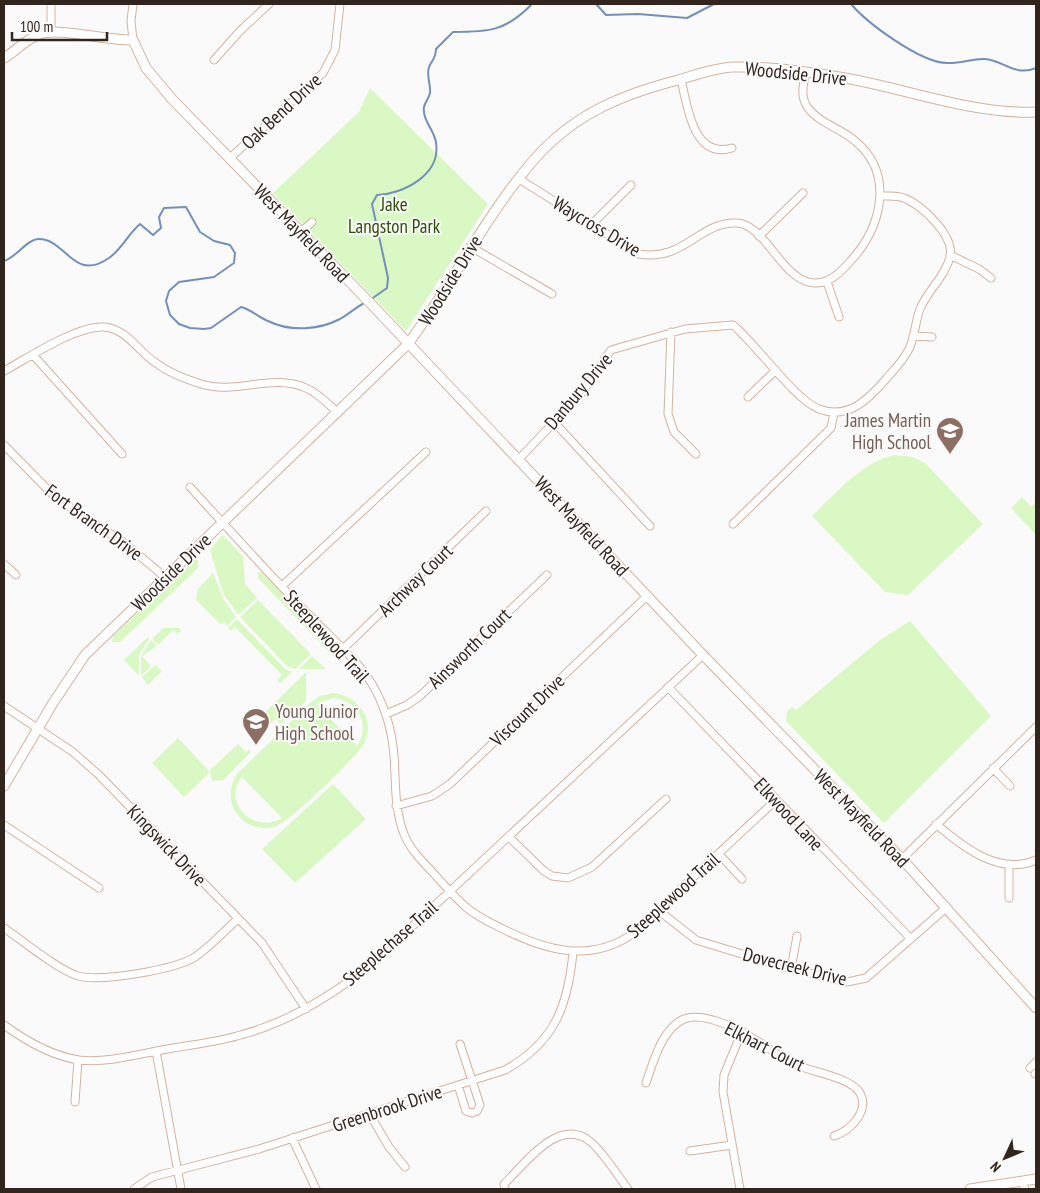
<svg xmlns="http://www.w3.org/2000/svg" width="1040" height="1193" font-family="'PT Sans Narrow',sans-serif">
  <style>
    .green { fill: #d9f8c4; fill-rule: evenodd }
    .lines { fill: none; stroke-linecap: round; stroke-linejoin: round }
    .stream { stroke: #7490ba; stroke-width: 2 }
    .minor-casing { stroke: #d3b3a0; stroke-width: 9 }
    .tertiary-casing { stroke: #d3b3a0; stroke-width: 11 }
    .minor { stroke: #fff; stroke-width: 7 }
    .tertiary { stroke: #fff; stroke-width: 9 }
    .labels { text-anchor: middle; stroke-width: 4; stroke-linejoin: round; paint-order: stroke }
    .street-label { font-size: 19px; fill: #31251d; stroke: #fafafa }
    .park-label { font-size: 19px; fill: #2b4f03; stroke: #fafafa }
    .education-label { font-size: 19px; fill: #785e54; stroke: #fafafa; text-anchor: end }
  </style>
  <rect width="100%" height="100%" fill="#fafafa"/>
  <path class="green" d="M370,88L488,204L406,331L273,193L359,112Z
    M895,455L913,457L925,463L983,524L908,595L885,592L812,516C837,493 861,462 895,455Z
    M1022,497L1031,507L1036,502V535L1011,508Z
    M221,536H224L243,557L245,584L257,598L238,615L223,593L210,550Z
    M195,559L198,560V568L120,642H112L113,636Z
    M258,572L263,573L341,654V659L335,658L258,578Z
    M213,573L224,600L236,617L226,627V622L220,624L196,600L198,589Z
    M258,600L311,654L295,669L287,666L240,617Z
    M237,619L285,669L292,672L280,683L277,680L282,675L235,627L231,631L228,628Z
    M910,621L991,716L884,823L786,721L787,711L792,707L796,710L880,640Z
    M163,628H179L181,631L177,634L173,630L158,645L152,639Z
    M148,637L150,638L139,655V676L124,660Z
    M151,640L157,646L142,656L151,666L141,676V656Z
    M312,656L326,669H299Z
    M155,665L162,671L148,685L142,677Z
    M306,672V701L281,724L275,719L255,741L248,734L251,726Z
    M333,693C357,696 375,717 365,742C359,755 288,824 274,827C259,831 242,824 235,811C228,799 230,785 237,774L310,703L320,696ZM334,698C358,701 371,725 357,746L316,704ZM242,777L282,818C255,835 221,803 242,777Z
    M178,738L210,772L184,797L152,763Z
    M238,744L246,752L249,750L251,752L223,780L212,781L210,770Z
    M333,784L366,819L295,883L262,849Z"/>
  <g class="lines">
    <path class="stream" d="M596,4L606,15L638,14L687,18L714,4
      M851,4C867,23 921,63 947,63C960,64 973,58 985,59C1003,60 1015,77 1036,68
      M4,261C17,257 26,240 38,239C66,238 73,283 109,258C122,249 128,234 140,224L153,235L161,228L159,217L164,208L186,207L200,232L214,241L230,245L235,253L234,263L214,277L179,282L169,291L166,301L170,315L179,324L190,328L204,329L211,328L241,307C252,310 258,317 268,321C290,332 319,330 340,319C349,314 356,307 366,302
      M370,300L387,288L388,278L372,204L377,195C403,194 441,175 436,143C435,131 422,120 424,107C425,102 429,98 430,93C431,85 426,75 429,67C432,60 436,58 436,49L453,32C489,32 506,31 532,4"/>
    <defs>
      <path id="minor" d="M133,4L131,21L133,40
        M51,31V4
        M214,60L240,31L269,4
        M681,79C687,105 693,160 732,148
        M230,158L323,73L335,50L340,4
        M519,179L639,254C684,262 700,221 737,223C766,224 783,284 816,283C833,283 845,267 855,256C883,222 893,172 855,141C842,129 819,123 808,108C800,97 803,84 806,72
        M591,225L631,185
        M301,232L312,222
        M759,236L803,193
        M471,247L552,294
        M950,255L979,269L991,278
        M827,282L839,317
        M671,332L668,414L674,432L696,454
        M913,336L932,337
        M33,355L122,454
        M4,371C28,358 77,325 104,327C128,329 138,352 156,363C169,373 185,379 201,384C236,395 272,373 306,388C318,393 327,403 336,411
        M748,397L776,370
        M554,422L650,526
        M4,445L56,498L123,542L165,577
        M519,459L581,394L611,350L685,329L733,325C756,344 795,400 819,409C848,420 868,400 886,379C894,370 903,361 909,349C915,337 915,322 920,309C927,291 945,277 950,257C955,236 922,205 904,198C897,195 889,196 881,196
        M190,487C230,531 270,575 311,617C332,639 356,658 372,684C385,706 392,730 394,756C396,783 394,808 404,834C410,850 424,863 436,876C446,887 456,899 467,908C479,918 493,924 507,931C548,951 590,962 631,935L776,800
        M733,524L831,428L834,413
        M4,564L16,575
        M282,586L426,452
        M343,649L486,511
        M668,687L911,939
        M4,706L73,752L99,775L262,943L306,1009
        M386,714L407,705L420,696L547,575
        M993,768L1010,786
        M396,806L432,796L450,784L647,596
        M936,824C963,847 999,876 1036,860
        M4,825L99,888
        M509,837L544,871L552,876L568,878L592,867L666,799
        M719,854L742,879
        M902,859L1036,727
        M1009,898V864
        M658,910L696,940L791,969L847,982L866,978L947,907
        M4,928C22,940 58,970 78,976C101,982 174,970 195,957C211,946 224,931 238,919
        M791,969L797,936
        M4,1025C26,1041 52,1056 79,1060C106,1063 135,1055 162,1050C187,1045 213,1043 237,1036C288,1023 332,996 373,963L703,655
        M156,1051L181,1189
        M1030,1068L1036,1062
        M1035,1074L1036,1073
        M646,1083C653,1063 662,1028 684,1019C705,1011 742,1031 759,1042C770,1049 782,1058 794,1064C811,1072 851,1077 860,1093C870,1111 850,1131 834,1136
        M458,1085L466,1111L472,1113L477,1111L480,1105L460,1044
        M75,1102L78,1060
        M369,1113L389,1147L405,1167
        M292,1138L316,1189
        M690,1151L732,1145
        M1022,1182L1025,1189
        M134,1189L152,1177L259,1149L505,1070C555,1042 568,1006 573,952
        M505,1189L504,1184C526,1163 560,1114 592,1143C606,1156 617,1175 628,1189
        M740,1189L723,1092L724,1075L742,1031"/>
      <path id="tertiary" d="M4,58C16,51 26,39 40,34C56,27 110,41 133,40L146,68L172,99L373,306L703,655L902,859L1036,1008
        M4,786L53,703L85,655L408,344C452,285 484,218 532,162C572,115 620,95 678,80C696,75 714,68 733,67C769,66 804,71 839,77C902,87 973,115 1036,112
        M970,1189L1036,1179"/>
    </defs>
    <use href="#minor" class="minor-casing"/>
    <use href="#tertiary" class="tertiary-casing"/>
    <use href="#minor" class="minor"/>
    <use href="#tertiary" class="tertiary"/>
  </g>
  <defs>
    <symbol id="school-pin" viewBox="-11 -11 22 30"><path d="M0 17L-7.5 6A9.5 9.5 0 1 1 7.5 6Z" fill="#8d6e63" stroke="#fafafa"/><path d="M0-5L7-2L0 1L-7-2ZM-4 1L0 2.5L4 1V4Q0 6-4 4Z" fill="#fff"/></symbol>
  </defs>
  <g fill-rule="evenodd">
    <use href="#school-pin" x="934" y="415" width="32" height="43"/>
    <use href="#school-pin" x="240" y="706" width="32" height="43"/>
  </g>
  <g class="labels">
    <g class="street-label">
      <text transform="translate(796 73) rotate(6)" y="7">Woodside Drive</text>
      <text transform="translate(281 111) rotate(-43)" y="7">Oak Bend Drive</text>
      <text transform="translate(597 226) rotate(31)" y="7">Waycross Drive</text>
      <text transform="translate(302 233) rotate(46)" y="7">West Mayfield Road</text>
      <text transform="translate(450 280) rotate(-58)" y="7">Woodside Drive</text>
      <text transform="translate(578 391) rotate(-50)" y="7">Danbury Drive</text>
      <text transform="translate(94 522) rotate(36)" y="7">Fort Branch Drive</text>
      <text transform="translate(582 526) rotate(47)" y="7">West Mayfield Road</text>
      <text transform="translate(171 572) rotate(-44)" y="7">Woodside Drive</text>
      <text transform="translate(415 580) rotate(-44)" y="7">Archway Court</text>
      <text transform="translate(327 636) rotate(48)" y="7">Steeplewood Trail</text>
      <text transform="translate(469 648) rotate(-44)" y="7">Ainsworth Court</text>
      <text transform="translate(527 710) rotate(-44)" y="7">Viscount Drive</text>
      <text transform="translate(789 814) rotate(47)" y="7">Elkwood Lane</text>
      <text transform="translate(862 818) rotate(46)" y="7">West Mayfield Road</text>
      <text transform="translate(167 845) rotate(46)" y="7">Kingswick Drive</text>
      <text transform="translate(673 895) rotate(-42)" y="7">Steeplewood Trail</text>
      <text transform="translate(390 943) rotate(-41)" y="7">Steeplechase Trail</text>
      <text transform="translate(795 966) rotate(14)" y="7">Dovecreek Drive</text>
      <text transform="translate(765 1046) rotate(27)" y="7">Elkhart Court</text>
      <text transform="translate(387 1108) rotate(-18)" y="7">Greenbrook Drive</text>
    </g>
    <g class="park-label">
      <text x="394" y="211">Jake<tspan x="394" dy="22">Langston Park</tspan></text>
    </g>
    <g class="education-label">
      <text x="931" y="427">James Martin<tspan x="931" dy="22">High School</tspan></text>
      <text x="275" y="718" text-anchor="start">Young Junior<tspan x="275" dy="22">High School</tspan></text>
    </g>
  </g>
  <rect width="1040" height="1193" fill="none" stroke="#31251d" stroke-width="10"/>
  <g transform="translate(1005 1158) rotate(226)" stroke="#fafafa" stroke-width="4" paint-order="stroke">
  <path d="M0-4L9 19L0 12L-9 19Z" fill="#31251d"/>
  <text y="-8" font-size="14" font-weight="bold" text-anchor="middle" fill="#31251d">N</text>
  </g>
  <path d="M12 32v8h95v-8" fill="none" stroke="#31251d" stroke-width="2.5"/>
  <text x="20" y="32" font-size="15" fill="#31251d" stroke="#fafafa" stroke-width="4" paint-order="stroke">100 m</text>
</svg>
